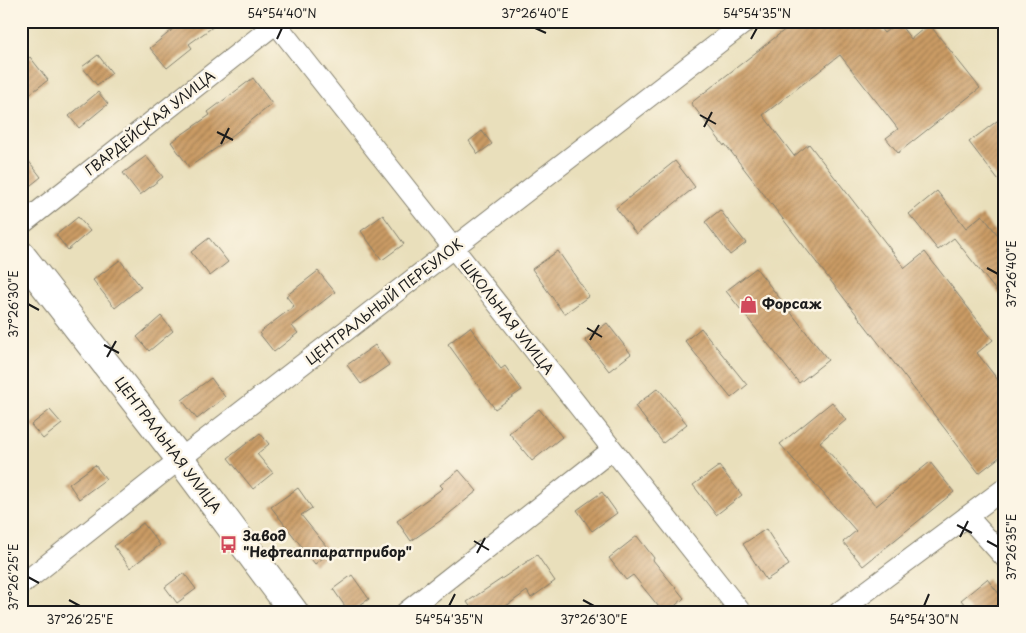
<svg xmlns="http://www.w3.org/2000/svg" width="1026" height="633" font-family="'Playpen Sans',sans-serif">
  <style>
    .building { fill: url(#building-hatch) }
    .lines { fill: none; stroke-linecap: round; stroke-linejoin: round }
    .street-casing { stroke: #827e6c; stroke-width: 22 }
    .secondary-casing { stroke: #827e6c; stroke-width: 30 }
    .street { stroke: #fff; stroke-width: 20 }
    .secondary { stroke: #fff; stroke-width: 28 }
    .ticks { fill: none; stroke: #1c1c1c; stroke-width: 2 }
    .labels { text-anchor: middle; stroke-width: 5; stroke-linejoin: round; paint-order: stroke }
    .street-label { font-size: 14px; fill: #1c1c1c; stroke: #fcf5e5 }
    .poi-label { font-size: 14px; font-weight: bold; fill: #1c1c1c; stroke: #fcf5e5; text-anchor: start }
    .neatline { fill: none; stroke: #1c1c1c; stroke-width: 2 }
    .ticks-label { font-size: 12px; text-anchor: middle; fill: #1c1c1c }
  </style>
  <defs>
    <pattern id="building-hatch" width="6" height="6" patternUnits="userSpaceOnUse" patternTransform="scale(1.25)"><rect width="6" height="6" fill="#ca9b65"/><path d="M-1 1l2-2M0 6l6-6M5 7l2-2" fill="none" stroke="#a37e52"/></pattern>
  </defs>
  <rect width="100%" height="100%" fill="#fcf5e5"/>
  <filter id="ink" filterUnits="userSpaceOnUse"><feTurbulence type="fractalNoise" baseFrequency=".02" numOctaves="2"/><feDisplacementMap in="SourceGraphic" scale="10" xChannelSelector="R" yChannelSelector="G"/><feConvolveMatrix kernelMatrix="1 2 1 2 8 2 1 2 1" color-interpolation-filters="sRGB"/></filter>
  <filter id="wash" filterUnits="userSpaceOnUse"><feTurbulence type="fractalNoise" baseFrequency=".0096" numOctaves="4" result="noise"/><feDisplacementMap in="SourceGraphic" scale="20" xChannelSelector="R" yChannelSelector="G"/><feGaussianBlur stdDeviation="1.12" result="paint"/><feColorMatrix in="noise" values="0 0 0 0 0 0 0 0 0 0 0 0 0 0 0 0 0 1.4 0 .05"/><feComposite in="paint" operator="in"/></filter>
  <g filter="url(#wash)">
    <rect width="100%" height="100%" fill="#e9dfbb"/>
    <g id="blocks">
      <path class="building" d="M183,21H221L189,44L192,48L167,68L150,48Z
        M796,21H874L884,33L898,22L911,39L929,24L980,88L898,153L886,138L898,129L840,55L763,115L794,156L809,144L905,268L925,252L993,340L977,353L1005,389V453L979,473L725,144L724,146L691,103Z
        M98,55L112,73L97,85L82,67Z
        M30,57L48,80L21,101V64Z
        M253,78L272,104L218,147L189,167L171,142L210,115L208,112Z
        M98,92L108,104L79,128L69,116Z
        M1005,115V189L969,142Z
        M482,131L492,144L478,154L469,141Z
        M21,151L41,177L21,193Z
        M146,156L163,177L140,195L123,173Z
        M675,161L695,187L636,234L616,208Z
        M937,191L966,228L982,215L1005,244V302L954,238L938,250L909,214Z
        M720,210L746,243L730,255L705,222Z
        M383,215L404,244L382,260L361,231Z
        M78,217L90,231L68,250L56,235Z
        M209,238L228,262L210,276L191,252Z
        M558,251L589,296L564,314L532,269Z
        M120,260L141,287L115,308L93,280Z
        M756,268L828,360L799,383L726,291Z
        M318,271L335,292L292,326L298,333L274,352L259,333L294,306L286,296Z
        M161,316L173,331L149,351L137,337Z
        M607,323L631,354L609,371L585,340Z
        M470,327L501,369L505,366L522,390L495,409L448,344Z
        M701,328L747,385L731,398L685,341Z
        M375,345L389,365L361,384L347,365Z
        M211,378L225,397L197,419L182,400Z
        M658,388L687,424L663,443L635,406Z
        M832,402L846,420L820,442L876,506L930,462L954,492L863,566L843,542L856,531L780,444Z
        M539,409L562,437L532,461L509,433Z
        M50,410L62,424L43,439L31,425Z
        M260,433L269,444L257,454L273,473L253,489L228,458Z
        M95,465L106,479L79,499L69,484Z
        M719,466L742,495L716,515L693,485Z
        M459,470L477,491L440,521L411,541L397,521L443,488L440,485Z
        M298,488L312,508L301,515L331,552L315,564L271,507Z
        M602,492L617,513L592,531L577,510Z
        M143,523L160,545L130,568L114,546Z
        M766,529L789,565L766,580L743,544Z
        M637,536L654,558L653,560L684,598L668,612H663L633,575L626,580L609,558Z
        M537,555L555,581L531,598L527,591L498,612H474L467,602Z
        M184,573L196,589L177,603L165,587Z
        M352,575L369,599L349,612L333,589Z
        M987,579L1005,601V612H971L961,600Z"/>
    </g>
  </g>
  <g filter="url(#ink)">
    <use href="#blocks" fill-opacity="0" stroke="#827e6c" stroke-width="1"/>
    <g class="lines">
      <defs>
        <path id="street" d="M274,21L741,612
          M21,225L279,21
          M967,516L1005,558
          M21,585L180,459L747,21
          M406,612L612,450
          M839,612L1005,488"/>
        <path id="secondary" d="M21,255L180,459L294,612"/>
      </defs>
      <use href="#street" class="street-casing"/>
      <use href="#secondary" class="secondary-casing"/>
      <use href="#street" class="street"/>
      <use href="#secondary" class="secondary"/>
    </g>
  </g>
  <path class="ticks" d="M535,28L546,33M277,39L282,28M751,39L757,28M700,115L716,124M704,127L712,112M217,132L233,140M221,144L229,128M987,268L998,274M28,304L39,310M587,328L602,337M590,340L599,325M104,345L119,353M107,357L116,341M957,525L972,533M960,537L968,521M474,541L489,550M987,541L998,547M477,553L485,538M28,577L39,583M69,600L80,606M583,600L594,606M449,606L455,594M924,606L929,594"/>
  <defs>
    <symbol id="shop-bare" viewBox="-9 -9 18 18"><path d="M-5-2.5h2.3a2.7 3.5 0 0 1 5.4 0H5L5.5 6h-11ZM-1.5-2.5h3a1.5 2.3 0 0 0-3 0Z" fill="#d1495b" stroke="#fcf5e5" stroke-width="2.5" paint-order="stroke"/></symbol>
    <symbol id="bus-bare" viewBox="-9 -9 18 18"><path d="M-5-6H5V4H4V6H2V4H-2V6H-4V4H-5ZM-3.5-4V0h7V-4ZM-3.5 1.2v1.5H-2V1.2ZM2 1.2v1.5H3.5V1.2Z" fill="#d1495b" stroke="#fcf5e5" stroke-width="2.5" paint-order="stroke"/></symbol>
  </defs>
  <g fill-rule="evenodd">
    <use href="#shop-bare" x="736" y="292" width="25" height="25"/>
    <use href="#bus-bare" x="216" y="532" width="25" height="25"/>
  </g>
  <g class="labels">
    <g class="street-label">
      <text transform="translate(150 123) rotate(-38)" y="5">ГВАРДЕЙСКАЯ УЛИЦА</text>
      <text transform="translate(384 302) rotate(-38)" y="5">ЦЕНТРАЛЬНЫЙ ПЕРЕУЛОК</text>
      <text transform="translate(507 317) rotate(52)" y="5">ШКОЛЬНАЯ УЛИЦА</text>
      <text transform="translate(168 445) rotate(53)" y="5">ЦЕНТРАЛЬНАЯ УЛИЦА</text>
    </g>
    <g class="poi-label">
      <text x="762" y="309">Форсаж</text>
      <text x="243" y="541">Завод<tspan x="243" dy="16">"Нефтеаппаратприбор"</tspan></text>
    </g>
  </g>
  <rect width="1026" height="633" fill="none" stroke="#fcf5e5" stroke-width="55"/>
  <rect x="28" y="28" width="970" height="578" class="neatline"/>
  <g class="ticks-label">
    <text x="282" y="18">54°54'40"N</text>
    <text x="535" y="18">37°26'40"E</text>
    <text x="757" y="18">54°54'35"N</text>
    <text transform="translate(1012 274) rotate(-90)" y="4">37°26'40"E</text>
    <text transform="translate(14 304) rotate(-90)" y="4">37°26'30"E</text>
    <text transform="translate(1012 547) rotate(-90)" y="4">37°26'35"E</text>
    <text transform="translate(14 577) rotate(-90)" y="4">37°26'25"E</text>
    <text x="80" y="624">37°26'25"E</text>
    <text x="449" y="624">54°54'35"N</text>
    <text x="594" y="624">37°26'30"E</text>
    <text x="924" y="624">54°54'30"N</text>
  </g>
</svg>
